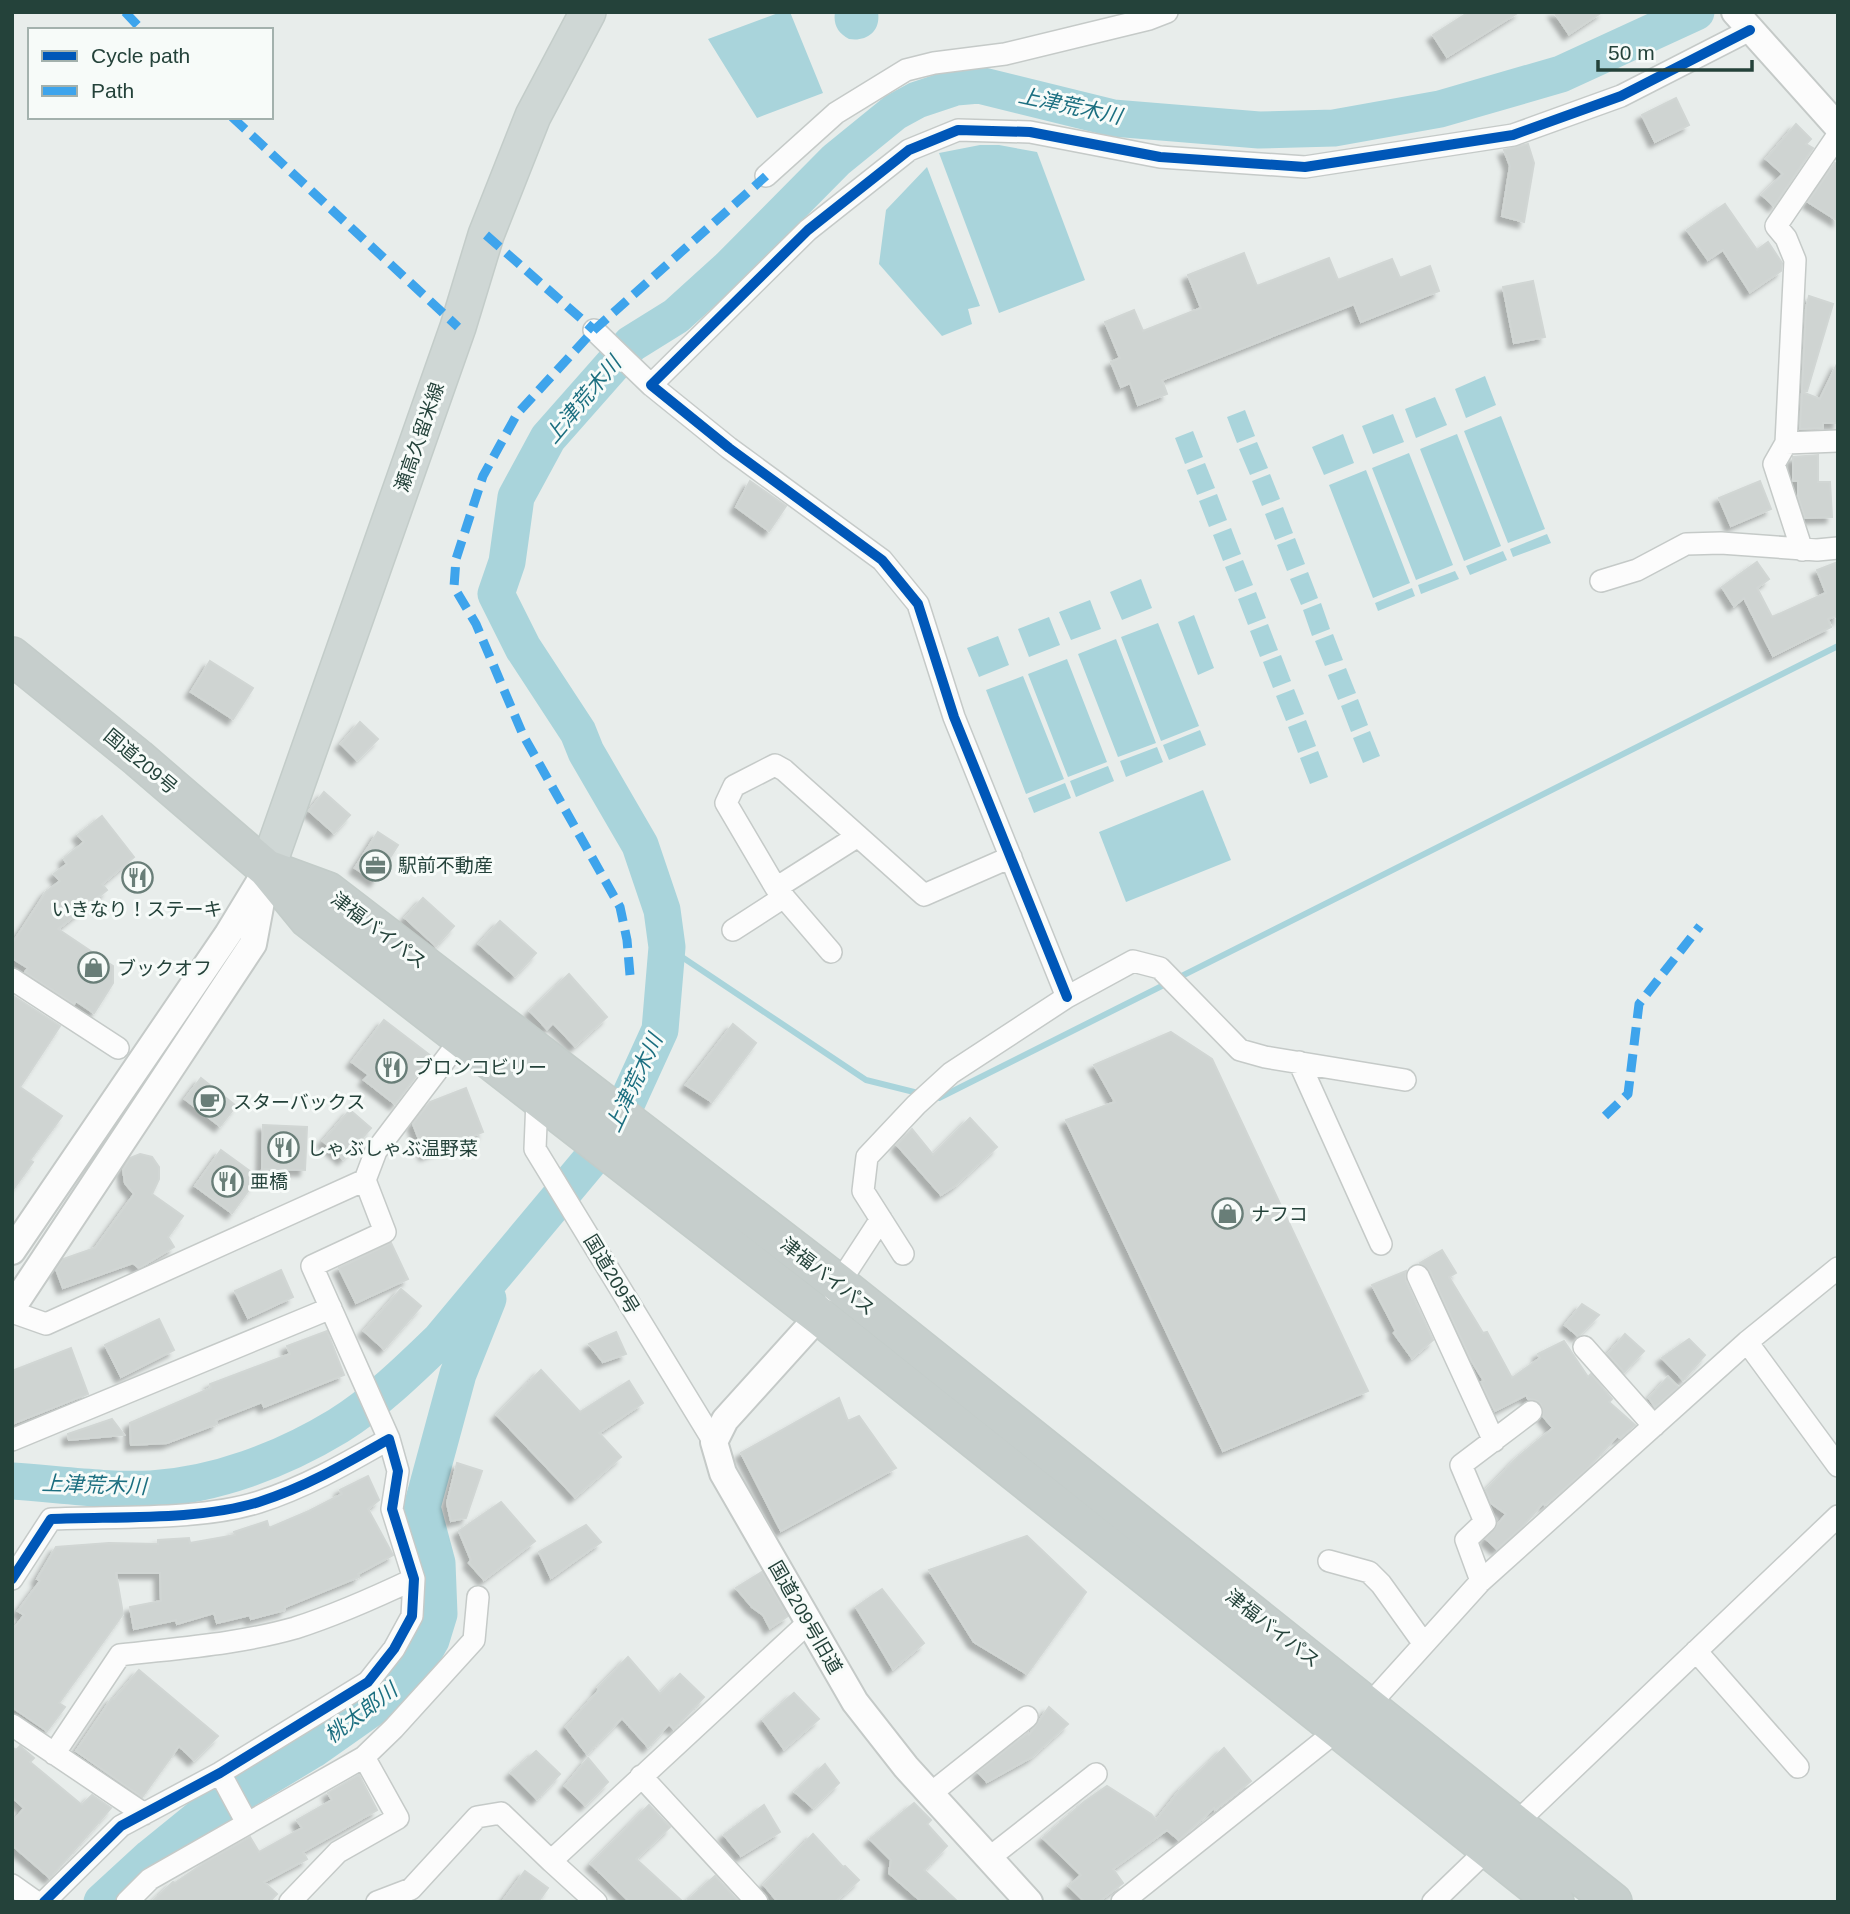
<svg xmlns="http://www.w3.org/2000/svg" width="1850" height="1914" font-family="Helvetica,'Noto Sans JP',sans-serif">
  <style>
    .water { fill: #a9d4db }
    .lines { fill: none; stroke-linecap: round; stroke-linejoin: round }
    .stream { stroke: #a9d4db; stroke-width: 6 }
    .river { stroke: #a9d4db; stroke-width: 37 }
    .building { fill: #cfd4d2; stroke: #d1d6d4; stroke-width: 2; filter: url(#shadow) }
    .minor-casing { stroke: #c5cac8; stroke-width: 24 }
    .tertiary-casing { stroke: #c5cac8; stroke-width: 30 }
    .primary-casing { stroke: #c3ccc9; stroke-width: 38 }
    .trunk-casing { stroke: #c3ccc9; stroke-width: 40 }
    .minor { stroke: #fcfcfc; stroke-width: 21 }
    .tertiary { stroke: #fcfcfc; stroke-width: 26 }
    .primary { stroke: #cfd7d5; stroke-width: 35 }
    .trunk { stroke: #c6cecc; stroke-width: 37 }
    .quiet { stroke: #3ea4ec; stroke-width: 9; stroke-dasharray: 18 9; stroke-linecap: butt }
    .cycleway-casing { stroke: #f7fbf9; stroke-width: 15 }
    .cycleway { stroke: #0057b8; stroke-width: 10 }
    .labels { text-anchor: middle; stroke-width: 6; stroke-linejoin: round; paint-order: stroke }
    .street-label { font-size: 19px; fill: #24423a; stroke: #f7fbf9 }
    .poi-label { font-size: 19px; fill: #24423a; stroke: #f7fbf9; text-anchor: start }
    .water-label { font-size: 21px; font-style: italic; fill: #1c6f80; stroke: #f7fbf9 }
  </style>
  <defs>
    <filter id="shadow"><feDropShadow dx="-5.5" dy="5.5" stdDeviation="2" flood-color="#0004"/></filter>
  </defs>
  <rect width="100%" height="100%" fill="#e8edeb"/>
  <path class="water" d="M781,12H790L823,93L757,118L708,39Z
    M835,12H878C881,31 867,42 849,39C838,33 833,25 835,12Z
    M980,145H999L1037,152L1085,280L999,313L939,153Z
    M927,167L980,306L968,309L972,324L942,336L879,264L886,210Z
    M1485,376L1496,405L1466,418L1455,389Z
    M1435,397L1447,425L1416,438L1405,409Z
    M1245,410L1255,436L1237,443L1227,417Z
    M1393,414L1404,442L1373,454L1362,426Z
    M1501,416L1545,529L1508,543L1464,431Z
    M1193,431L1203,457L1185,464L1175,438Z
    M1343,434L1354,463L1324,475L1312,447Z
    M1457,434L1501,546L1464,561L1420,449Z
    M1257,442L1268,468L1250,475L1239,449Z
    M1409,453L1453,565L1416,580L1372,468Z
    M1205,463L1215,488L1197,495L1187,470Z
    M1366,470L1410,583L1373,598L1329,485Z
    M1270,474L1280,499L1262,506L1252,481Z
    M1217,494L1227,520L1209,527L1199,501Z
    M1283,507L1293,533L1275,540L1265,514Z
    M1231,528L1241,554L1223,561L1213,535Z
    M1547,534L1551,543L1513,557L1510,549Z
    M1295,538L1305,564L1287,571L1277,545Z
    M1503,551L1507,560L1470,575L1466,566Z
    M1243,560L1253,585L1235,592L1225,567Z
    M1455,571L1459,579L1421,594L1418,585Z
    M1308,572L1318,598L1301,605L1290,579Z
    M1141,579L1152,608L1122,620L1110,592Z
    M1412,588L1415,596L1378,611L1375,603Z
    M1256,592L1266,618L1248,625L1238,599Z
    M1090,600L1101,629L1071,640L1059,612Z
    M1321,603L1330,629L1312,636L1303,610Z
    M1194,615L1214,668L1198,675L1178,622Z
    M1049,617L1060,645L1029,657L1018,629Z
    M1158,623L1199,726L1161,741L1121,637Z
    M1268,624L1278,650L1260,657L1250,631Z
    M1333,634L1343,660L1325,666L1315,641Z
    M998,636L1009,665L979,677L967,648Z
    M1116,639L1156,743L1118,757L1078,654Z
    M1281,655L1291,681L1273,688L1263,662Z
    M1067,659L1107,762L1068,777L1028,674Z
    M1346,668L1356,693L1338,700L1328,675Z
    M1023,676L1064,779L1026,794L986,690Z
    M1294,689L1304,714L1286,721L1276,696Z
    M1358,699L1368,725L1351,732L1341,706Z
    M1306,720L1316,746L1298,753L1288,727Z
    M1200,730L1206,745L1169,760L1163,745Z
    M1370,731L1380,756L1363,763L1353,738Z
    M1157,747L1163,762L1126,777L1120,761Z
    M1318,751L1328,777L1310,784L1300,758Z
    M1108,766L1114,781L1076,797L1070,781Z
    M1065,783L1071,798L1034,813L1028,798Z
    M1203,790L1231,860L1126,902L1099,832Z"/>
  <g class="lines">
    <path class="stream" d="M667,947L866,1080L922,1094
      M936,1097L939,1098L1838,646"/>
    <path class="river" d="M12,1481C58,1484 105,1491 151,1489C216,1485 282,1460 338,1426C375,1403 408,1371 440,1340L613,1133L660,1030L667,947L662,910L640,845L586,752L578,732L523,648L496,594L507,562L516,497L548,438L631,344L676,316L729,268L836,160L895,112L917,100L956,87L979,85L1113,118L1259,130L1334,128L1440,109L1561,74L1696,12
      M102,1902L151,1857L199,1818L312,1750L393,1693L418,1663L431,1640L439,1614L437,1563L422,1507L458,1374L488,1299"/>
  </g>
  <path class="building" d="M1469,12H1519L1447,57L1433,35Z
    M1554,12H1602L1569,34Z
    M1676,98L1689,125L1655,142L1642,115Z
    M1796,124L1811,139L1806,144L1813,148L1774,206L1762,195L1783,174L1766,159Z
    M1528,144L1534,163L1524,222L1502,216L1510,166L1504,150Z
    M1835,163L1838,165V221L1808,202Z
    M1725,204L1757,250L1768,242L1782,263L1781,271L1750,292L1723,250L1708,260L1687,230Z
    M1244,253L1257,286L1329,258L1338,280L1392,259L1400,278L1430,266L1439,291L1361,322L1354,304L1162,380L1167,394L1138,405L1130,383L1121,387L1111,362L1120,358L1105,322L1134,310L1143,331L1201,308L1188,275Z
    M1533,281L1545,337L1514,343L1503,287Z
    M1809,296L1833,304L1807,391L1802,390L1806,308Z
    M1838,362V423H1823V428L1800,429L1802,392L1820,399Z
    M1818,455V482H1830L1832,517L1805,518L1798,496V481H1793V457Z
    M750,481L786,506L769,531L736,507Z
    M1760,481L1771,509L1731,526L1719,498Z
    M1757,562L1769,579L1757,588L1772,617L1826,593L1817,570L1838,562V619L1835,616L1828,619L1831,627L1773,656L1744,598L1734,606L1722,587Z
    M210,661L253,688L233,719L191,692Z
    M360,722L378,739L357,760L341,744Z
    M324,792L350,815L334,833L309,811Z
    M102,816L134,857L102,884L107,890L58,929L113,966V983L94,1013L76,1001L74,1004L25,972L28,968L12,958V944L46,892L60,881L54,874L67,864L64,859L84,842L78,835Z
    M378,832L398,845L375,881L355,868Z
    M423,898L454,926L436,946L405,918Z
    M500,921L536,953L515,976L479,944Z
    M569,974L607,1017L575,1046L553,1023L547,1029L530,1011Z
    M12,995L60,1026L20,1087L62,1116L30,1160L33,1162L12,1191Z
    M384,1020L431,1056L395,1104L364,1080L369,1075L352,1062Z
    M733,1024L756,1043L712,1102L686,1085Z
    M1171,1032L1212,1059L1368,1391L1223,1451L1066,1120L1115,1102L1094,1065Z
    M201,1078L236,1106L220,1126L185,1099Z
    M466,1088L483,1132L425,1155L413,1124L430,1102Z
    M350,1110L371,1128L343,1159L323,1141Z
    M970,1118L997,1147L956,1185L941,1195L897,1145L912,1129L933,1155Z
    M263,1125L307,1127L305,1170L262,1169Z
    M221,1150L258,1177L232,1213L195,1186Z
    M140,1154L152,1157L159,1167V1179L152,1194L183,1216L168,1237L174,1247L139,1268L133,1263L63,1288L56,1269L63,1259L95,1248L134,1194L125,1183L123,1170L130,1158Z
    M391,1243L408,1279L356,1303L339,1268Z
    M1442,1250L1456,1273L1449,1277L1483,1333L1487,1332L1512,1378L1540,1358L1538,1354L1564,1341L1588,1377L1591,1374L1612,1399L1609,1402L1635,1425L1620,1438L1617,1436L1587,1469L1545,1505L1543,1503L1522,1527L1497,1549L1486,1539L1506,1514L1491,1503L1486,1490L1517,1458L1553,1428L1543,1416L1541,1404L1535,1400L1528,1399L1526,1395L1495,1411L1481,1382L1484,1381L1471,1360L1430,1271L1420,1263Z
    M281,1270L293,1297L248,1318L235,1291Z
    M1406,1271V1281L1433,1340L1412,1358L1394,1333L1396,1331L1372,1285Z
    M401,1289L421,1306L384,1349L364,1331Z
    M1582,1304L1599,1315L1578,1336L1565,1325Z
    M159,1319L174,1350L121,1377L105,1345Z
    M327,1331L344,1375L264,1407L262,1402L216,1420L217,1424L167,1443L131,1445L130,1423L211,1388L210,1384L290,1354L287,1346Z
    M616,1332L626,1354L603,1362L589,1344Z
    M1625,1334L1644,1351L1624,1372L1608,1354Z
    M1689,1339L1705,1355L1683,1380L1662,1358Z
    M71,1348L88,1394L12,1424V1371Z
    M541,1370L580,1412L629,1381L643,1403L599,1433L621,1457L575,1497L497,1415Z
    M1668,1377L1678,1387L1655,1407L1649,1398Z
    M839,1398L848,1421L859,1416L896,1468L781,1531L741,1453Z
    M112,1419L124,1435L69,1440L68,1434Z
    M457,1463L482,1471L466,1518L451,1521L447,1503Z
    M368,1476L379,1500L368,1509L393,1555L358,1574L359,1577L285,1607V1610L251,1619L250,1615L217,1623L214,1613L177,1624L176,1620L134,1629L130,1607L161,1601L160,1573H116L123,1614L59,1703L65,1707L47,1731L12,1707V1631L24,1615L18,1611L40,1581L37,1579L56,1547L109,1543L158,1544V1540L189,1538L190,1543L235,1535L234,1532L267,1521L269,1528L309,1511L342,1494L340,1490Z
    M501,1502L535,1541L484,1580L469,1563L471,1560L459,1531Z
    M586,1525L601,1542L551,1578L539,1552Z
    M1027,1536L1086,1592L1027,1674L974,1642L929,1570Z
    M762,1572L788,1616L770,1628L763,1615L752,1607L736,1588Z
    M882,1589L924,1643L893,1669L856,1607Z
    M628,1657L660,1694L680,1674L704,1697L674,1729L669,1724L648,1747L622,1718L587,1754L566,1727L599,1690L598,1688Z
    M139,1670L218,1736L194,1760L179,1746L142,1797L76,1751L112,1698L114,1699Z
    M794,1693L819,1719L784,1749L763,1720Z
    M1049,1707L1068,1724L1032,1757L987,1782L978,1772L1028,1733L1029,1735Z
    M20,1746L34,1758L30,1762L82,1805L92,1795L111,1808L50,1878L12,1845V1823L24,1808L12,1797V1747L16,1750Z
    M1224,1748L1251,1781L1215,1810L1214,1808L1179,1840L1167,1830L1113,1869L1123,1883L1098,1902H1085L1069,1886L1081,1875L1043,1838L1084,1802L1107,1786L1151,1814L1156,1820L1180,1790Z
    M536,1751L560,1774L537,1799L511,1773Z
    M588,1758L608,1782L585,1805L565,1786Z
    M825,1764L839,1783L813,1808L795,1792Z
    M359,1775L377,1810L303,1852L307,1859L264,1882L277,1894L269,1902H152L173,1882L175,1883L204,1863L250,1837L259,1852L302,1828L297,1820L332,1800L328,1793Z
    M914,1803L931,1820L927,1824L947,1846L924,1870L958,1902H922L889,1873L891,1860L870,1839Z
    M649,1805L670,1827L636,1859L683,1902H630L591,1864Z
    M764,1805L780,1832L741,1856L724,1835Z
    M813,1834L843,1867L845,1866L859,1880L835,1902H778L764,1885Z
    M525,1871L548,1888L538,1902H502Z
    M715,1876L739,1902H686Z"/>
  <g class="lines">
    <defs>
      <path id="minor" d="M766,176L836,113L906,70L934,63L1005,54L1149,19L1167,12
        M594,330L651,385
        M1786,443L1838,441
        M1802,550L1774,464L1786,443L1795,260L1786,238L1776,226L1838,135
        M1601,581L1637,570L1686,544L1721,543L1817,550L1838,548
        M858,836L776,888L726,803L734,786L775,765L784,770L924,895L1011,857
        M776,888L831,952
        M733,930L784,897
        M12,979L118,1048
        M1067,997L954,717L918,604L882,560L729,448L651,385L808,230L909,150L958,130L1030,132L1160,157L1305,167L1513,135L1621,96L1750,30
        M1299,1062L1381,1244
        M537,1099L535,1149L714,1442
        M365,1180L385,1232L312,1266L389,1439
        M903,1254L863,1191L867,1157L916,1105L951,1073L1067,997L1133,961L1160,968L1240,1050L1265,1057L1405,1080
        M1418,1276L1494,1441
        M834,1291L881,1219
        M12,1312L46,1324L365,1180L376,1151L461,1039
        M1747,1342L1838,1466
        M1584,1347L1654,1426
        M12,1440L331,1308
        M1329,1561L1369,1572L1381,1584L1424,1644
        M12,1579L51,1519C115,1516 198,1521 259,1502C306,1487 347,1463 389,1439L398,1471L392,1509L414,1579L412,1616L394,1649L368,1682L220,1773L121,1826L44,1902
        M1481,1581L1466,1540L1485,1522L1461,1465L1531,1412
        M1696,1651L1798,1767
        M12,1725L144,1814
        M54,1754L120,1655C178,1648 239,1644 295,1628C336,1615 374,1598 414,1579
        M220,1773L247,1823
        M641,1776L757,1902
        M930,1794L1027,1717
        M1516,1823L1838,1516
        M989,1858L1096,1774
        M551,1861L596,1902
        M12,1885L36,1902
        M127,1902L150,1879L364,1757L394,1728L474,1640L478,1597
        M290,1902L338,1852L398,1818L364,1757
        M377,1902L411,1889L477,1817L501,1813L551,1861L810,1621
        M1122,1902L1369,1705L1481,1581L1747,1342L1838,1268
        M1433,1902L1489,1848"/>
      <path id="tertiary" d="M1735,12L1838,127
        M12,1251L228,934L259,883
        M12,1308L253,944L267,869
        M819,1316L725,1420L714,1442L723,1473L855,1702L906,1767L1029,1902"/>
      <path id="primary" d="M267,869L458,327L486,235L533,116L588,12"/>
      <path id="trunk" d="M12,656L138,758L267,869L308,919L819,1316L1555,1902
        M268,869L328,891L838,1283L1613,1902"/>
    </defs>
    <use href="#minor" class="minor-casing"/>
    <use href="#tertiary" class="tertiary-casing"/>
    <use href="#primary" class="primary-casing"/>
    <use href="#trunk" class="trunk-casing"/>
    <use href="#minor" class="minor"/>
    <use href="#tertiary" class="tertiary"/>
    <use href="#primary" class="primary"/>
    <use href="#trunk" class="trunk"/>
    <path class="quiet" d="M125,12L142,30
      M232,117L458,327
      M486,235L594,330
      M630,975L627,940L620,907L523,735L476,624L454,587L456,559L483,476L517,414L594,330L766,176
      M1605,1116L1628,1094L1639,1004L1700,926"/>
    <defs>
      <path id="cycleway" d="M1067,997L954,717L918,604L882,560L729,448L651,385L808,230L909,150L958,130L1030,132L1160,157L1305,167L1513,135L1621,96L1750,30
        M12,1579L51,1519C115,1516 198,1521 259,1502C306,1487 347,1463 389,1439L398,1471L392,1509L414,1579L412,1616L394,1649L368,1682L220,1773L121,1826L44,1902"/>
    </defs>
    <use href="#cycleway" class="cycleway-casing"/>
    <use href="#cycleway" class="cycleway"/>
  </g>
  <defs>
    <symbol id="office-ring" viewBox="-11 -11 22 22"><circle r="9.5" fill="#f7fbf9" stroke="#697e78" stroke-width="1.5"/><path d="M-6-3h4V-5.5h4V-3h4V5H-6ZM-1-4.5V-3h2v-1.5ZM-6 0V1H6V0Z" fill="#697e78"/></symbol>
    <symbol id="restaurant-ring" viewBox="-11 -11 22 22"><circle r="9.5" fill="#f7fbf9" stroke="#697e78" stroke-width="1.5"/><path d="M-5-6h1v4h1v-4h1v4h1v-4h1v5L-1.5 .5V6h-2V.5L-5-1ZM5-6V6H3V1.5H1.5Q1.5-4 5-6Z" fill="#697e78"/></symbol>
    <symbol id="shop-ring" viewBox="-11 -11 22 22"><circle r="9.5" fill="#f7fbf9" stroke="#697e78" stroke-width="1.5"/><path d="M-5-2.5h2.3a2.7 3.5 0 0 1 5.4 0H5L5.5 6h-11ZM-1.5-2.5h3a1.5 2.3 0 0 0-3 0Z" fill="#697e78"/></symbol>
    <symbol id="cafe-ring" viewBox="-11 -11 22 22"><circle r="9.5" fill="#f7fbf9" stroke="#697e78" stroke-width="1.5"/><path d="M-5.5-4.5H6V0H3Q3 3.5 0 3.5H-2.5Q-5.5 3.5-5.5 0ZM3-3.2v2h1.7v-2ZM-6 4.5H4V6H-6Z" fill="#697e78"/></symbol>
  </defs>
  <g fill-rule="evenodd">
    <use href="#office-ring" x="358" y="848" width="35" height="35"/>
    <use href="#restaurant-ring" x="120" y="860" width="35" height="35"/>
    <use href="#shop-ring" x="76" y="950" width="35" height="35"/>
    <use href="#restaurant-ring" x="374" y="1050" width="35" height="35"/>
    <use href="#cafe-ring" x="192" y="1084" width="35" height="35"/>
    <use href="#restaurant-ring" x="266" y="1130" width="35" height="35"/>
    <use href="#restaurant-ring" x="210" y="1164" width="35" height="35"/>
    <use href="#shop-ring" x="1210" y="1196" width="35" height="35"/>
  </g>
  <g class="labels">
    <g class="street-label">
      <text transform="translate(419 437) rotate(-71)" y="7">瀬高久留米線</text>
      <text transform="translate(141 761) rotate(40)" y="7">国道209号</text>
      <text transform="translate(379 930) rotate(37)" y="7">津福バイパス</text>
      <text transform="translate(612 1274) rotate(59)" y="7">国道209号</text>
      <text transform="translate(828 1276) rotate(38)" y="7">津福バイパス</text>
      <text transform="translate(806 1617) rotate(60)" y="7">国道209号旧道</text>
      <text transform="translate(1273 1628) rotate(38)" y="7">津福バイパス</text>
    </g>
    <g class="poi-label">
      <text x="398" y="872">駅前不動産</text>
      <text x="137" y="916" text-anchor="middle">いきなり！ステーキ</text>
      <text x="117" y="975">ブックオフ</text>
      <text x="414" y="1074">ブロンコビリー</text>
      <text x="233" y="1109">スターバックス</text>
      <text x="307" y="1155">しゃぶしゃぶ温野菜</text>
      <text x="250" y="1188">亜橋</text>
      <text x="1251" y="1221">ナフコ</text>
    </g>
    <g class="water-label">
      <text transform="translate(1070 106) rotate(12)" y="7">上津荒木川</text>
      <text transform="translate(583 400) rotate(-50)" y="7">上津荒木川</text>
      <text transform="translate(634 1083) rotate(-65)" y="7">上津荒木川</text>
      <text transform="translate(94 1485) rotate(2)" y="7">上津荒木川</text>
      <text transform="translate(361 1713) rotate(-37)" y="7">桃太郎川</text>
    </g>
  </g>
  <rect width="1850" height="1914" fill="none" stroke="#24423a" stroke-width="28"/>
  <rect x="28" y="28" width="245" height="91" fill="#f7fbf9" stroke="#a3b1ad" stroke-width="2"/>
  <rect x="42" y="51" width="35" height="10" fill="#0057b8" stroke="#a3b1ad" stroke-width="2"/>
  <text x="91" y="63" font-size="21" fill="#24423a">Cycle path</text>
  <rect x="42" y="86" width="35" height="10" fill="#3ea4ec" stroke="#a3b1ad" stroke-width="2"/>
  <text x="91" y="98" font-size="21" fill="#24423a">Path</text>
  <path d="M1598 60v10h154v-10" fill="none" stroke="#24423a" stroke-width="3.5"/>
  <text x="1608" y="60" font-size="21" fill="#24423a" stroke="#f7fbf9" stroke-width="5" paint-order="stroke">50 m</text>
</svg>
